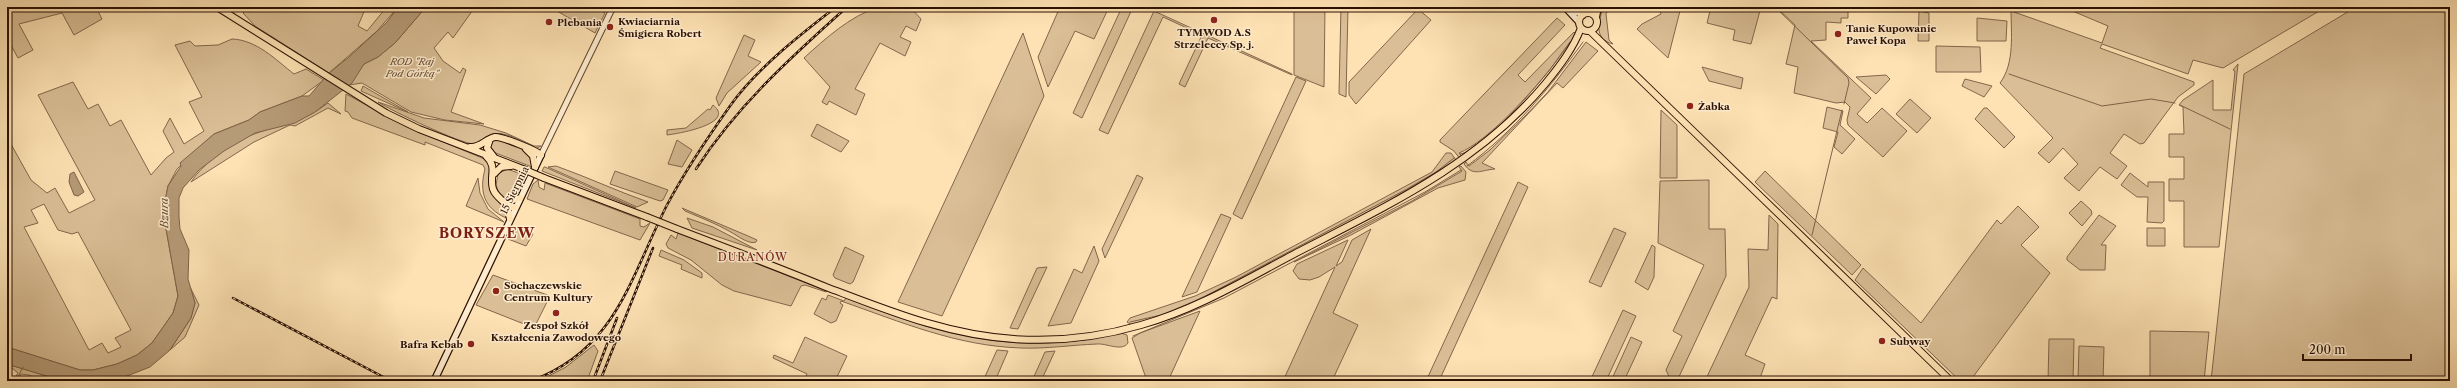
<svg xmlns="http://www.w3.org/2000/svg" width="2457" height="388" font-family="'Libre Caslon Text',serif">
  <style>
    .green { fill: #dabe95; stroke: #82674c; fill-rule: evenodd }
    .water { fill: #b69b77; stroke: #7e6348 }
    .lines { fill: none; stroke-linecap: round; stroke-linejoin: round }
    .stream { stroke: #7e6348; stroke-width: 1 }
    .tertiary-casing { stroke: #5f442e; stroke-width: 7 }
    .secondary-casing { stroke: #2a1002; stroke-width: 8 }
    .primary-casing { stroke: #2a1002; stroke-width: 8 }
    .tertiary { stroke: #feecce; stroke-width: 5 }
    .secondary { stroke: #feecce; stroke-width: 5.5 }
    .primary { stroke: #fee2b3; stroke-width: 6 }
    .rail-casing { stroke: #2a1002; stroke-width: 2.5 }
    .rail { stroke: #feecce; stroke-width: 1; stroke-dasharray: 3; stroke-linecap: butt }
    .primary-bridge-casing { stroke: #2a1002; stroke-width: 8; stroke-linecap: butt }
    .primary-bridge { stroke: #fee2b3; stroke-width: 6 }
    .poi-dot { fill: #8f2418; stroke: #feecce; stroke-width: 1.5 }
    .labels { text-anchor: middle; stroke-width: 3; stroke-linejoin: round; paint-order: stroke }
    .poi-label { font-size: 10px; font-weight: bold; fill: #2a1002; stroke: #feecce; text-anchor: start }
    .park-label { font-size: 10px; font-style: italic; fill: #684d35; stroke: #feecce }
    .street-label { font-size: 10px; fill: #2a1002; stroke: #feecce }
    .water-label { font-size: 11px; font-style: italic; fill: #694f37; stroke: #feecce }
    .neighbourhood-label { font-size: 11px; letter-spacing: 1px; fill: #7a1f14; stroke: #feecce }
    .district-label { font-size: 14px; font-weight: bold; letter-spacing: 1px; fill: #7a1f14; stroke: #feecce }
  </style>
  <rect width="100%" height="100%" fill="#fee2b3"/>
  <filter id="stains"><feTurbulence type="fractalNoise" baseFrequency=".005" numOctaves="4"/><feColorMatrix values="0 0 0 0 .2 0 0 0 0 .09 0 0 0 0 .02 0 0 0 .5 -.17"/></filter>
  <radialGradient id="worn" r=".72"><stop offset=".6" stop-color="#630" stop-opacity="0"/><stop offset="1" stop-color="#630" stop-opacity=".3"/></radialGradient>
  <path class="green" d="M7,7H96L102,19L74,35L62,13L19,24L33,50L18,58L7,38Z
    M249,7H366L358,26L367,31L385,9L382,7H398L377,31L329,73L255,26L243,13Z
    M426,7H475L453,38L448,32L434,48L443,61L460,73L463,68L466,70L451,112L484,124L445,120L411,112L362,83L349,85L364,64L378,57L395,43Z
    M550,7H594L605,13L595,33Z
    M878,7H910L921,19L916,31L906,26L900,37L911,42L905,56L880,43L855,89L865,94L856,115L829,101L827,105L822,102L830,87L804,58C826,38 849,17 878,7Z
    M1060,7H1109L1094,39L1075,31L1048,87L1038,57Z
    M1122,7H1133L1082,118L1073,113Z
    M1294,7H1325L1324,87L1294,75Z
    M1341,7H1348L1346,97L1339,94Z
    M1604,7H1609L1606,14L1609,40L1613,44C1593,39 1598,20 1604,7Z
    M1658,7H1681L1668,58L1637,29L1642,24L1661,14Z
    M1711,7H1761L1751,44L1733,40L1735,30L1707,23Z
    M1776,7H1848V18H1841V23L1826,22V40L1811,41L1871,98L1857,114L1867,123L1882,108L1907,131L1883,157L1848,125L1847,120L1850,107L1845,102L1836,103L1794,93L1798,67L1786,64L1795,25Z
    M2063,7H2326L2223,68L2193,60L2188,74L2102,44L2100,48L2194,82V85L2178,97L2144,143L2140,144L2124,134L2110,153L2127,166L2117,179L2100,167L2079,191L2064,178L2078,164L2063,148L2049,163L2038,153L2053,138L2000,83C2015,63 2011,33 2011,9L2014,12L2102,43L2108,26Z
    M2356,7H2450V381H2211L2244,74Z
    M1418,9L1431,20L1356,104L1349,95V82Z
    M1154,11L1292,74V75L1208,38L1185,87L1179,84L1202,35L1163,17L1108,134L1099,130Z
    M1919,11L1929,13V41H1918Z
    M1557,18L1565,25L1518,75L1525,82L1574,32L1577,35C1567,44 1560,56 1551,68C1532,92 1487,142 1459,153L1463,157L1460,159L1454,151L1440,142V140Z
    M1977,18L2007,21L2006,41H1977Z
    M1023,33L1044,96L942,316L898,302Z
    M744,35L755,40L748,56L761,62L727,93L719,106L716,98Z
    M232,39C257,40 276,60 294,74L306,69L324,80L302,96L260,112L249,120L214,134L177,169L168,186L163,212L178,296L173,313L152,343L137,355L117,364L93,370H80L7,347V137L31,180L47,193L55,188L69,213L95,200L38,95L73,82L88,109L98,104L110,126L121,120L151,175L166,158L174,152L163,131L170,118L184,144L204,131L189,102L202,97L175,45L190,41L195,46L218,45ZM44,204L58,230L72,234L78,232L131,330L115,338L121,347L108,353L102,343L89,350L24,227L38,223L31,210Z
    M1586,42L1598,51L1563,88L1557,83L1482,163L1495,169C1481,170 1473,177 1464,164L1466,162L1469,166L1490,150L1525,116L1548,92Z
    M1936,46L1980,47L1981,72H1936Z
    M2238,64L2219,247H2184V201H2169V179H2184V157H2169V134H2184L2183,107L2179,105L2183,100L2213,80V110H2231L2235,71L2233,70Z
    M1702,67L1743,78L1741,89L1709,81Z
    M1886,75L1890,79L1876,94L1856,77Z
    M1296,77L1306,81L1242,219L1233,214Z
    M1965,79L1992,86L1984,97L1962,86Z
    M363,86L408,112L361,91Z
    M346,94L407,127L487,160L490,162L489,179L504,204L506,218C484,208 479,192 485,169L483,165L425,142V145L352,118L348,112L345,111Z
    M1910,99L1931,118L1917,133L1896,114Z
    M378,102L424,118L480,125L506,133L534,146H541L535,149C526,142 501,129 490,135C484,138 481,144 474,144C461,144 392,111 378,102Z
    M328,103L341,114L328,108L295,126L290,125L254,142L191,182C205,161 234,141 257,133C288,122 300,124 328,103Z
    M713,105C737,124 676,134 667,135V130L686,128L708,109L710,110Z
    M1827,107L1843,111L1840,125L1855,139L1842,154L1834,147L1838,132L1823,128Z
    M1984,108H1987L2015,137L2004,148L1975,119Z
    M1661,110L1677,125V178H1660Z
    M817,124L849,141L841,152L811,136Z
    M496,139L526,151L530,154L532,167L493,152L488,145Z
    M677,140L692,150L682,167L668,164Z
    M1446,153H1451L1456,160L1421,184L1235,282L1171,312L1132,325L1127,322L1130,318L1195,296L1236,277L1432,172Z
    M556,166C587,177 617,191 648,202L637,207L548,167Z
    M1461,166L1466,172L1465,180L1438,188L1351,235L1294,262L1412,201L1462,171L1459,167Z
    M544,167H545L636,208L542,171Z
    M507,169L527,176L517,196L509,199L500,196L496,185L498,174Z
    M615,171L668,190L663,200L660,201L610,184Z
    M1765,171L1861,265L1852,275L1755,182Z
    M2130,173L2148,187V182H2164V221L2162,223L2147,222L2148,197H2137L2121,185Z
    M1137,175L1143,178L1105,258L1102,249Z
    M478,178L480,193L488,209L504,222L466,206Z
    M538,180L539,187L544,190L545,183L640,219V226L644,227L650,223L640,240L527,199L533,184Z
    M1709,180V229H1725L1726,276L1677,381H1671L1666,370L1682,336L1673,331L1704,265L1658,243L1660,181Z
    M1518,182L1528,187L1439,381H1426Z
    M2081,201L2091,210L2092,214L2082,226L2069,213Z
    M2018,206L2039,227L2021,245L2050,273L1970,381H1960L1855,280L1863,268L1921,323L1997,220L2001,224Z
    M682,208L748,236L757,240L756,242C751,244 744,240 739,237C722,226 704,219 685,211Z
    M1221,214L1231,218L1197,292L1182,297Z
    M1769,215L1778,224L1777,299L1772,297L1745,355L1765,364L1759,381H1705L1749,287L1748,249L1768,250Z
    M2099,215L2116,226L2101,245H2106L2105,270H2080L2067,260V257Z
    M687,218L713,227L757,250L692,228Z
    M513,227L533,234L526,246L508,239Z
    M1614,228L1626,233L1601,287L1589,282Z
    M2147,228H2165V246H2147Z
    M1371,229L1333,313L1358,325L1332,381H1283L1335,267L1319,277L1310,280L1299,279L1293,271L1297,264L1348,240L1336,266L1342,262L1352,240Z
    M678,233L827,291L826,292L805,285L801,286L791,306L734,291L722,285L691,260L668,248L666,244L671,235L676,239Z
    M1652,245L1655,247L1654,277L1648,290L1635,282Z
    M1094,246L1099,261L1071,323L1048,326L1074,269L1082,273Z
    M845,247L864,256L853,282L850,284L835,278L833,275Z
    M661,250L684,260L702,273V278L681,269L682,265L659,256Z
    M1047,267L1018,329L1010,328L1037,268Z
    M493,275L550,296L534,328L476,305Z
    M190,287L199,305L185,337L170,350L191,318L195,303Z
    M828,295L844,301L846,298C942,336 1018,357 1121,333L1127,335L1128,343C1122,352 1106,343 1097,344C1071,345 1046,349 1021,348C957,346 901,322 841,301L840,303L843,305L836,321L831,323L814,314L822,298L826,300Z
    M1623,310L1636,316L1606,381H1590Z
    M1200,311L1168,381H1147L1132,338L1140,333Z
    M2150,331L2209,332L2204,381H2150Z
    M805,337L847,356L835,381H804L807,374L773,358L774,355L793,363Z
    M1631,337L1642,342L1624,381H1611Z
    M2049,339H2074L2073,381H2048Z
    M594,345L598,351L587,381H539L566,367Z
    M2079,346L2104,347L2103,381H2078Z
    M997,350L1008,351L995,381H983Z
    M1055,351L1041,381H1032L1045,352Z
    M7,364L63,381H41L29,375L21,374L17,381H13L18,373Z"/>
  <path class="water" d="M398,7H426L395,43L378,57L364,64L352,83L315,112L295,123L255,133L224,151L199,170L183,188L179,198V217L180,229L189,250L188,279L195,303L191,318L170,350L150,367L114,381H63L7,364V347L80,370H93L117,364L137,355L152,343L173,313L178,296L163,212L168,186L181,166L180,163L214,134L249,120L260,112L302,96H309L329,73L349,57L387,22Z
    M74,172L84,192L78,196L74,195L69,182L70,174Z"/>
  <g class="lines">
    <path class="stream" d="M1775,7L1848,78L1849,83L1844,104
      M1600,13L1603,7
      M2009,74L2102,106L2151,99L2175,103
      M2180,105L2230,129
      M1460,154C1485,151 1556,65 1570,42
      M1467,166C1514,131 1549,89 1583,42
      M1812,235L1842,110
      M1130,322L1161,315L1200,299L1407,189L1436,172L1454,158
      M1133,336L1224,298L1425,192L1461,170
      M16,381L23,367"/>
    <defs>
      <path id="tertiary" d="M531,152L541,155L613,7"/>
      <path id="secondary" d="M1565,7L1579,22
        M1569,8L1583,15
        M434,381L541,155"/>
      <path id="primary" d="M217,7L386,113L419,129L523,169
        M1579 22a9 9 0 1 1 18 0a9 9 0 1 1-18 0Z
        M1596,17L1598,7
        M1590,31L1951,381
        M490,139L487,148L494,157
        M470,147C481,148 485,139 495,137C501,136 538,151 541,155
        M526,149L533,156L535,167
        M486,156C498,167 489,176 493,189C495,196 504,202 510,207H515
        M494,174L501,167L511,166
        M544,178L647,217
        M510,201L520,198
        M507,205L510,219
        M677,229C727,248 777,267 826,287C887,310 947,335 1014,339C1057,342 1100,337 1141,325C1198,309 1248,278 1300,251C1389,205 1479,163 1545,84C1559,67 1573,49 1581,28"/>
    </defs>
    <use href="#tertiary" class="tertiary-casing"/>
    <use href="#secondary" class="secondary-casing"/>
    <use href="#primary" class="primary-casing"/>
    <use href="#tertiary" class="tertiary"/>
    <use href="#secondary" class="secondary"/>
    <use href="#primary" class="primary"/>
    <defs>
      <path id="rail" d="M696,169C737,106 791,57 847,7
        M233,298L391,381
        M531,381C616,350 630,278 667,205C685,171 708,137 730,106C756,69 801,34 836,7
        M593,381L617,318
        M600,381L653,248"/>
    </defs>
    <use href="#rail" class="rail-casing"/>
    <use href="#rail" class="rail"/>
    <defs>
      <path id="primary-bridge" d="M523,169L544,178
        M647,217L677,229"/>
    </defs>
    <use href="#primary-bridge" class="primary-bridge-casing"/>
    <use href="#primary-bridge" class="primary-bridge"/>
  </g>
  <g class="poi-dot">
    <circle cx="1214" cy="20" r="4"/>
    <circle cx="549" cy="22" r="4"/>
    <circle cx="610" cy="27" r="4"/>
    <circle cx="1838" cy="34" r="4"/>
    <circle cx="1690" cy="106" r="4"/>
    <circle cx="496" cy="291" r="4"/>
    <circle cx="556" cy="313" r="4"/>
    <circle cx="1882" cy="341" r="4"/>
    <circle cx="471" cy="344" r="4"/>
  </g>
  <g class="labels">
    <g class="poi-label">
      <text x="618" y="25">Kwiaciarnia<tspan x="618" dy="12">Śmigiera Robert</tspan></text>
      <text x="557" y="26">Plebania</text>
      <text x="1846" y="32">Tanie Kupowanie<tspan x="1846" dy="12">Paweł Kopa</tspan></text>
      <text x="1214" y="36" text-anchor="middle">TYMWOD A.S<tspan x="1214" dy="12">Strzeleccy Sp. j.</tspan></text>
      <text x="1698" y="110">Żabka</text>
      <text x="504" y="289">Sochaczewskie<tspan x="504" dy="12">Centrum Kultury</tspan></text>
      <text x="556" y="329" text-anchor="middle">Zespoł Szkół<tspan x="556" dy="12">Kształcenia Zawodowego</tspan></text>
      <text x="1890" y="345">Subway</text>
      <text x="463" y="348" text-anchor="end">Bafra Kebab</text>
    </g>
    <g class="park-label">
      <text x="412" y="65">ROD "Raj<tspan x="412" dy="12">Pod Górką"</tspan></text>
    </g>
    <g class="street-label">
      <text transform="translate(514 190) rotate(-64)" y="4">15 Sierpnia</text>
    </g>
    <g class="water-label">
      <text transform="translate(164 213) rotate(-91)" y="4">Bzura</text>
    </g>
    <g class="neighbourhood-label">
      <text x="753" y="261">DURANÓW</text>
    </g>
    <g class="district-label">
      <text x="487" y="238">BORYSZEW</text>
    </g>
  </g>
  <rect width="2457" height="388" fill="none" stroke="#fee2b3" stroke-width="24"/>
  <rect x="8" y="8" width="2441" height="372" fill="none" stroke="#2a1002" stroke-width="2"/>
  <rect x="12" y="12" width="2433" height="364" fill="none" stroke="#2a1002"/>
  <path d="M2303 354v6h108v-6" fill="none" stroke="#2a1002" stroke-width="2"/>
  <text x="2309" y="354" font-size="12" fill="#2a1002" stroke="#feecce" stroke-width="3" paint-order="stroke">200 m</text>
  <rect width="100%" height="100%" filter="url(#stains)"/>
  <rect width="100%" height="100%" fill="url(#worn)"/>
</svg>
